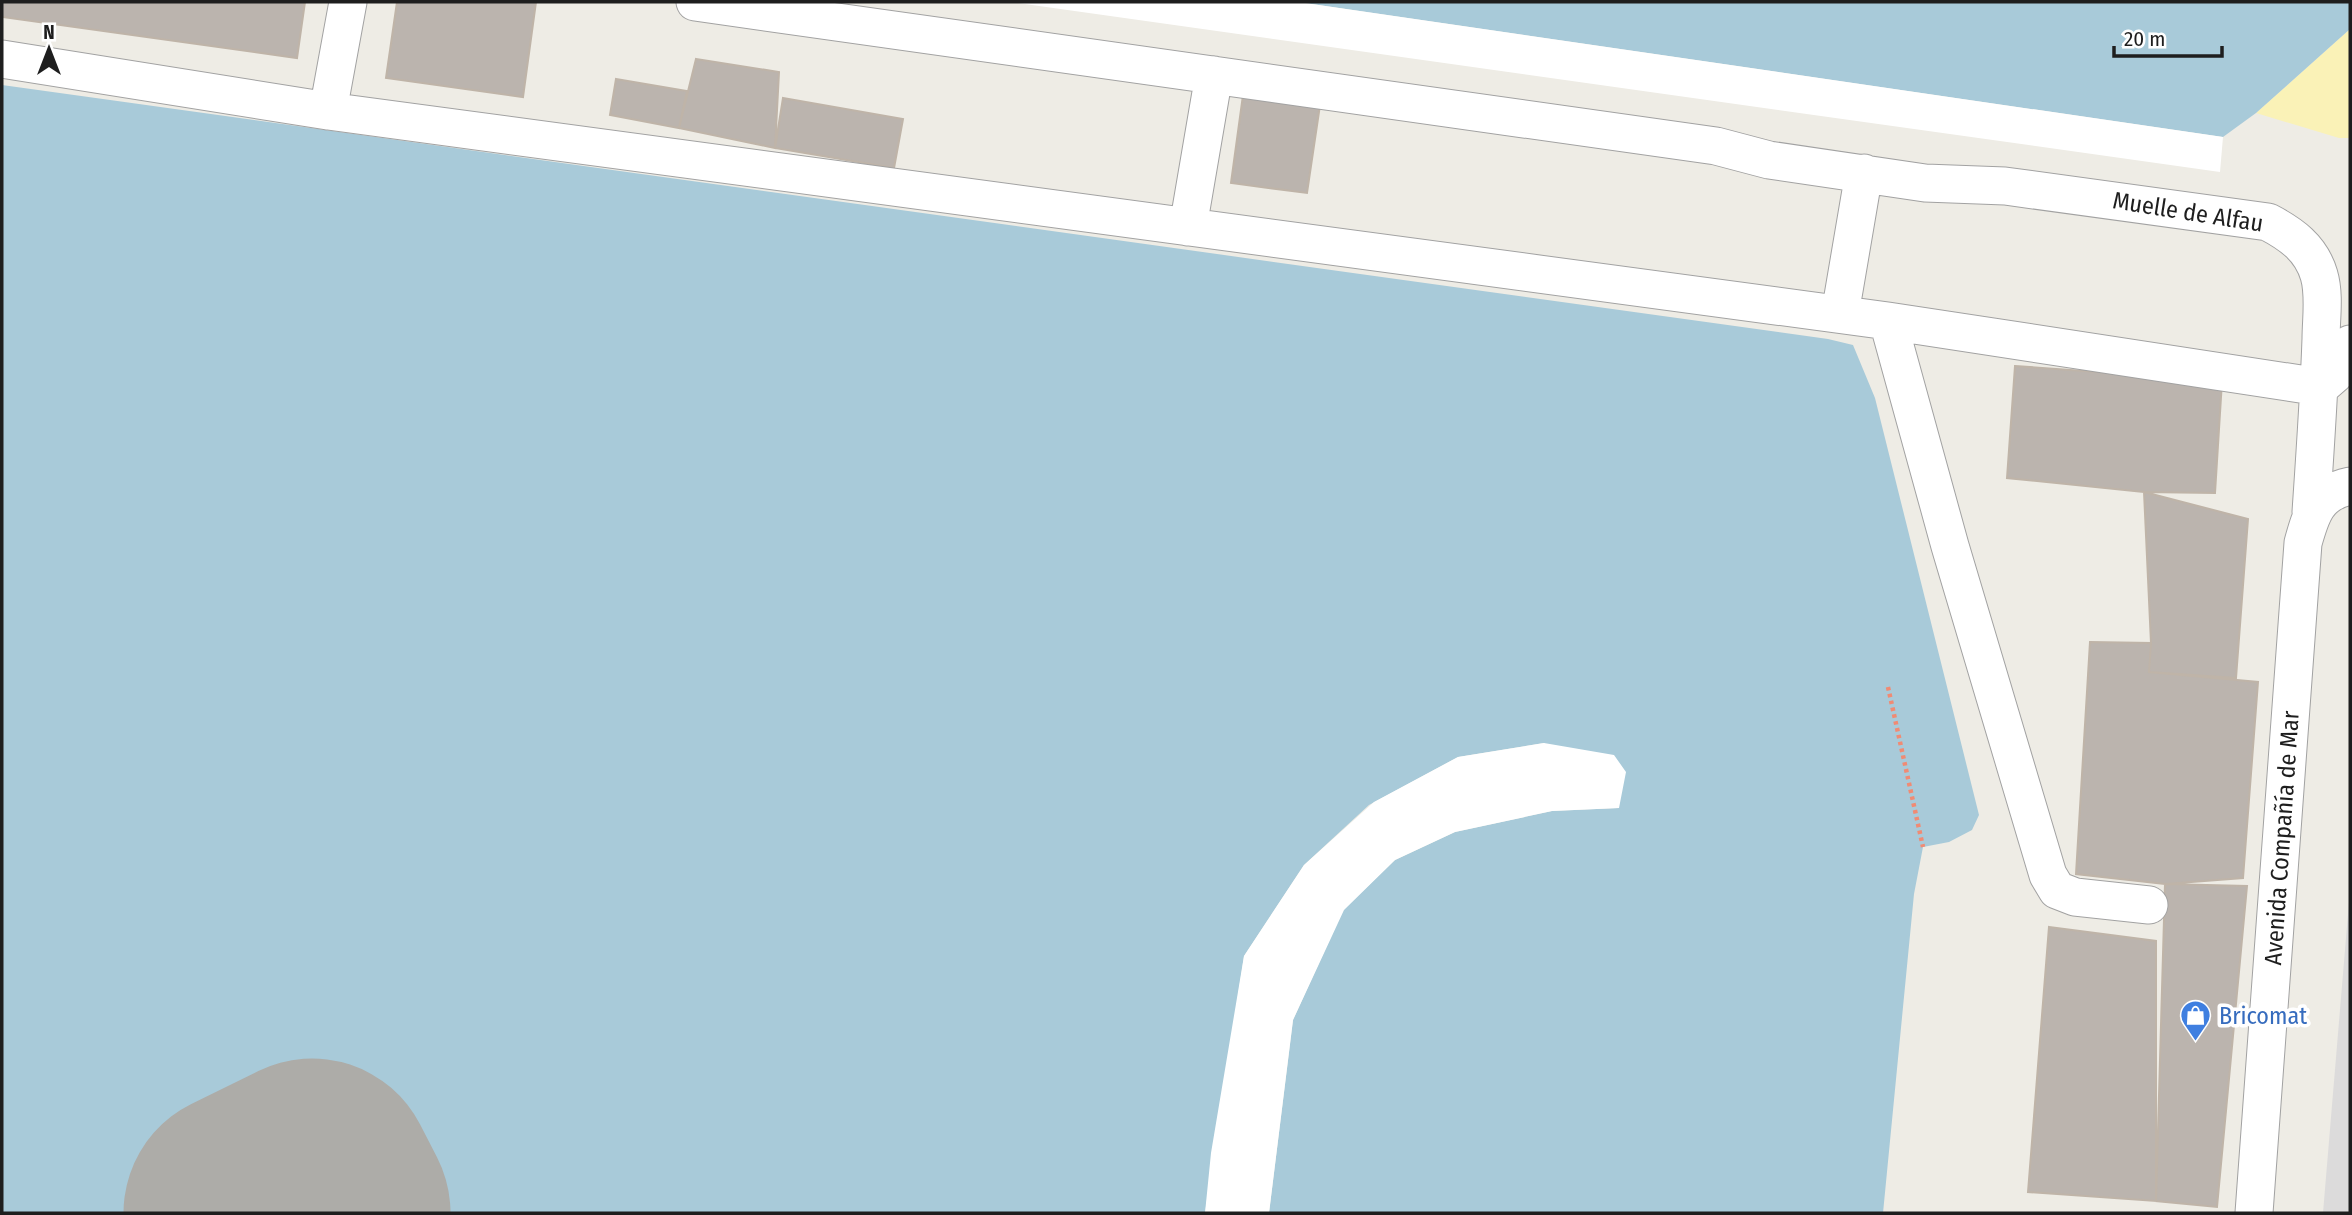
<svg xmlns="http://www.w3.org/2000/svg" width="2352" height="1215" font-family="'Fira Sans Condensed',sans-serif">
  <style>
    .residential { fill: #dcdbdb }
    .sand { fill: #faf2b7 }
    .water { fill: #a8cad9 }
    .pier { fill: #fff }
    .lines { fill: none; stroke-linecap: round; stroke-linejoin: round }
    .runway { stroke: #adaca8; stroke-width: 243 }
    .building { fill: #bbb4ae; stroke: #bfb4a8; stroke-width: 2 }
    .minor-casing { stroke: #a2a2a2; stroke-width: 39 }
    .path { stroke: #f08b74; stroke-width: 4.5; stroke-dasharray: 3.5 3.5; stroke-linecap: butt }
    .minor { stroke: #fff; stroke-width: 37 }
    .labels { text-anchor: middle; stroke-width: 7; stroke-linejoin: round; paint-order: stroke }
    .street-label { font-size: 24px; fill: #1e1e1e; stroke: #fff }
    .shop-label { font-size: 24px; fill: #366cbe; stroke: #fff; text-anchor: start }
  </style>
  <rect width="100%" height="100%" fill="#eeece5"/>
  <path class="residential" d="M2350,890V1213H2323Z"/>
  <path class="sand" d="M2350,29V138H2339L2256,113Z"/>
  <path class="water" d="M1298,2H2350V29L2256,113L2223,137Z
    M2,85L1828,339L1853,345L1875,398L1979,815L1972,830L1949,842L1923,847L1914,894L1883,1213H1269L1293,1020L1343,910L1395,860L1455,832L1552,811L1619,808L1544,743L1458,757L1369,805L1304,865L1244,956L1205,1213H368L334,1149L320,1144L180,1213H2Z"/>
  <path class="pier" d="M1010,2H1298L2223,137L2220,172Z
    M1544,743L1614,755L1626,772L1619,808L1552,811L1455,832L1395,860L1344,910L1293,1020L1269,1213H1205L1211,1153L1244,956L1304,865L1374,802L1458,757Z"/>
  <g class="lines">
    <path class="runway" d="M245,1213L312,1180L329,1213"/>
  </g>
  <path class="building" d="M2,2H305L297,58L2,17Z
    M397,2H536L523,97L386,78Z
    M696,59L779,72L775,148L679,128Z
    M616,79L687,91L679,128L610,115Z
    M1243,95L1320,105L1307,193L1231,183Z
    M783,98L903,119L894,168L775,148Z
    M2015,366L2222,381L2215,493L2144,492L2007,478Z
    M2144,492L2248,519L2236,678L2149,672L2151,643Z
    M2090,642L2151,643L2149,672L2258,682L2243,878L2165,884L2076,874Z
    M2165,884L2247,886L2217,1207L2156,1201Z
    M2049,927L2156,941V1201L2028,1192Z"/>
  <g class="lines">
    <defs>
      <path id="minor" d="M695,2L1716,146L1769,160L1925,183L2005,186L2268,222C2291,234 2311,248 2319,275C2325,295 2321,319 2321,339C2319,397 2315,454 2311,512
        M2,59L328,111L1888,321L2320,387L2335,374L2350,344
        M328,111L348,2
        M1188,227L1214,75
        M1840,314L1864,173
        M1888,321L1950,546L2048,875L2057,890L2075,897L2149,905
        M2254,1213L2303,543C2311,514 2317,493 2350,486"/>
    </defs>
    <use href="#minor" class="minor-casing"/>
    <path class="path" d="M1888,687L1923,847"/>
    <use href="#minor" class="minor"/>
  </g>
  <defs>
    <symbol id="shop-pin" viewBox="-11 -11 22 30"><path d="M0 17L-7.5 6A9.5 9.5 0 1 1 7.5 6Z" fill="#3f7fe0" stroke="#fff"/><path d="M-5-2.5h2.3a2.7 3.5 0 0 1 5.4 0H5L5.5 6h-11ZM-1.5-2.5h3a1.5 2.3 0 0 0-3 0Z" fill="#fff"/></symbol>
  </defs>
  <g fill-rule="evenodd">
    <use href="#shop-pin" x="2178" y="998" width="35" height="47"/>
  </g>
  <g class="labels">
    <g class="street-label">
      <text transform="translate(2188 212) rotate(9)" y="8">Muelle de Alfau</text>
      <text transform="translate(2282 838) rotate(-86)" y="8">Avenida Compañía de Mar</text>
    </g>
    <g class="shop-label">
      <text x="2219" y="1024">Bricomat</text>
    </g>
  </g>
  <rect width="2352" height="1215" fill="none" stroke="#1e1e1e" stroke-width="7"/>
  <g transform="translate(49 49)" stroke="#ffffff" stroke-width="5" paint-order="stroke">
  <path d="M0-5L12 26L0 18L-12 26Z" fill="#1e1e1e"/>
  <text y="-10" font-size="19" font-weight="bold" text-anchor="middle" fill="#1e1e1e">N</text>
  </g>
  <path d="M2114 46v10h108v-10" fill="none" stroke="#1e1e1e" stroke-width="3.5"/>
  <text x="2124" y="46" font-size="21" fill="#1e1e1e" stroke="#ffffff" stroke-width="5" paint-order="stroke">20 m</text>
</svg>
